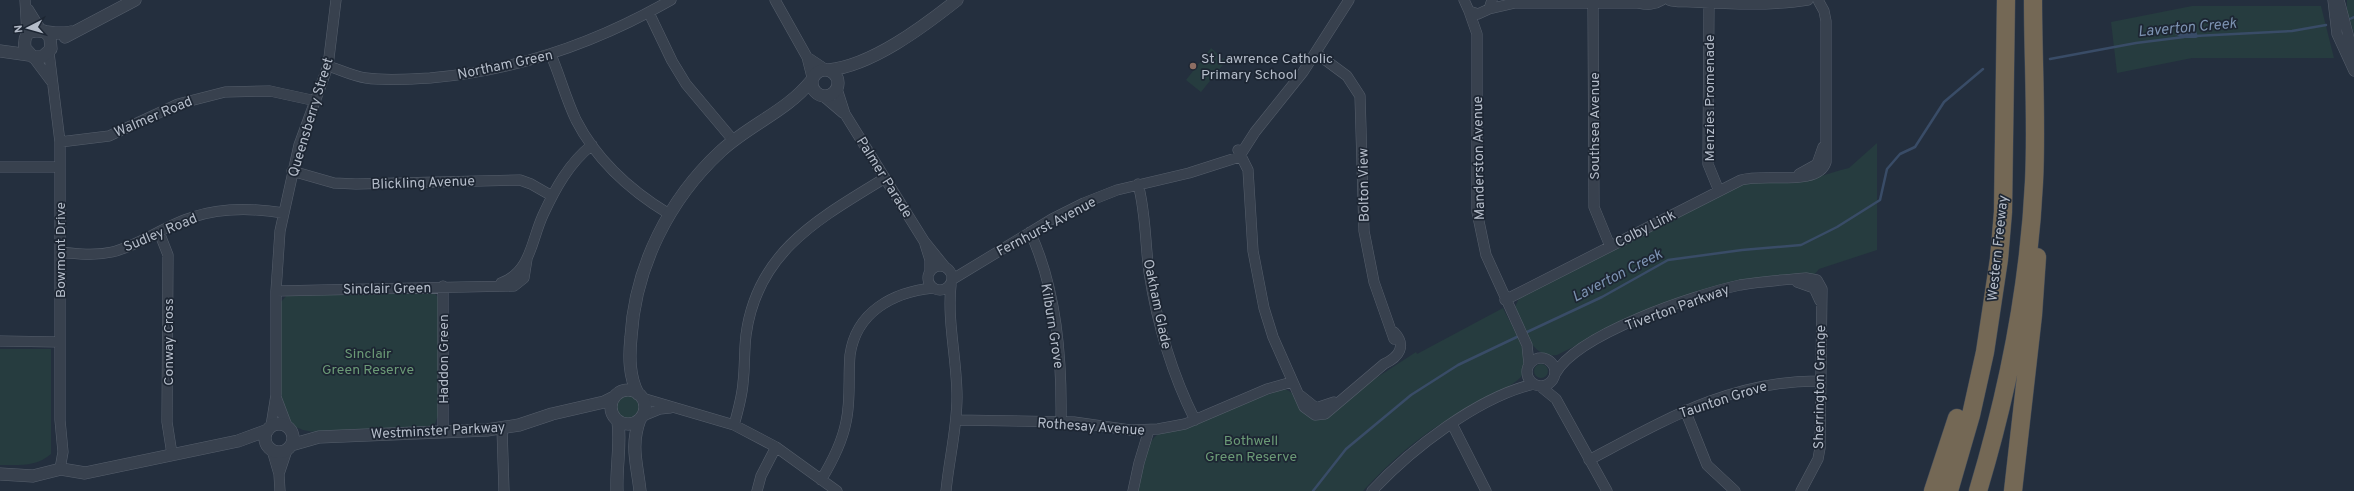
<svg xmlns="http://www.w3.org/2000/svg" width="2354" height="491" font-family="Overpass,sans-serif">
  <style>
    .green { fill: #263c3f }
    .water { fill: #394c67 }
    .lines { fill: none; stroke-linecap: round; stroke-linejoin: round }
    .stream { stroke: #394c67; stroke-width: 2.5 }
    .minor-casing { stroke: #565f6c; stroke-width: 11 }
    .tertiary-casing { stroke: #565f6c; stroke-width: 13 }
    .motorway-casing { stroke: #434c59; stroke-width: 19 }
    .minor { stroke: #38414e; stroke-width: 10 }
    .tertiary { stroke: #38414e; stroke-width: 12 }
    .motorway { stroke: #746855; stroke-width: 18 }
    .education-dot { fill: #8d6e63; stroke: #1d2633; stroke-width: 1.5 }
    .labels { text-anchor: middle; stroke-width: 3.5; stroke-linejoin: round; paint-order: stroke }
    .poi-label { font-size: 14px; fill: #b4bcc9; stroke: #1d2633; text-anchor: start }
    .street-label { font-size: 14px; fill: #b4bcc9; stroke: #1d2633 }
    .park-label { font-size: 14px; fill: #6b9a76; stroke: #1d2633 }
    .water-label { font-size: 15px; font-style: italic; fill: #7c92b1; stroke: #1d2633 }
  </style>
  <rect width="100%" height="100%" fill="#242f3e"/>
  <path class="green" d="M2347,0H2354V33L2347,11Z
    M2192,6H2321L2334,58H2192L2117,73L2111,22Z
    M1211,48L1226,61L1201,92L1186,80Z
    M1877,143V250L1819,269L1814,275L1770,277L1623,322L1557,355C1530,359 1524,327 1515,307L1519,298L1745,183L1808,180L1841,170L1849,168Z
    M434,293L438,297V416L434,426L426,428C404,428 381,428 358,429C337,429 307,439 289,422L280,391V303L287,295Z
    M1503,308C1512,328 1533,355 1521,377C1503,394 1467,408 1444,422C1414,440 1387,465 1363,491H1138C1141,476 1144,444 1157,435L1283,389C1299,391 1299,413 1313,419L1416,352L1417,354Z
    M0,349H51V454C36,467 19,465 0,465Z
    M1534 371a7 7 0 1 1 14 0a7 7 0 1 1-14 0Z
    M617 407a11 11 0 1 1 22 0a11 11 0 1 1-22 0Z"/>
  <path class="water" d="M2182,28L2196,31L2198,37L2196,38H2182L2175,34Z"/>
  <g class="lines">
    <path class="stream" d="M2350,19L2354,17
      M2195,36L2292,31L2326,25
      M2050,59L2136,43L2184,37
      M1525,333L1602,297L1668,260L1742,250L1801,245L1837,227L1880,200L1887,169L1900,154L1915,147L1944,102L1983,69
      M1313,491L1346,449L1411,395L1458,365L1521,335"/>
    <defs>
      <path id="minor" d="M25,0L27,35
        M775,0L807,57L812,77
        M1464,0L1469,11L1478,14L1489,9L1492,0
        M1669,0C1677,3 1685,1 1693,2C1729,4 1773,6 1808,0
        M2333,0L2337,34L2354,71
        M2339,0L2354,57
        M1709,3L1708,164L1719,191
        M1593,4L1594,207L1610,246
        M28,9L41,30
        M1489,9L1515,3H1638C1648,5 1654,5 1662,0
        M1469,11L1477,34V212L1486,255L1527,345L1529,364
        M649,13L672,61L686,84L733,140
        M49,53L60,142V420L63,452L60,469
        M1316,53L1347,76L1360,96L1364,231L1374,282L1394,339
        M551,55C560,76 566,99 576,120C597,161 631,191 669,214
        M33,57L51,81
        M807,57L825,69
        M328,66C341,70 352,76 366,78C387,81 409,79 430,78C516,71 596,43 671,0
        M837,89L845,114L924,241L945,267
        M823,96L843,113
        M60,142L109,136L178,104L225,92L270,91L316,101
        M1238,150L1248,170L1253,251L1264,308L1273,337L1304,407L1315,415L1325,414L1384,364C1399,357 1407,346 1394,332
        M0,167H60
        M292,171L334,183L356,184L520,180L531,184L552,196
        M1799,174L1817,164L1823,147
        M1138,184C1146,213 1145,243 1149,272C1157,323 1172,374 1195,420
        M159,232L168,255L167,422L172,454
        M1030,232C1057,290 1062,359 1061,422
        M925,244L930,260V272
        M60,252C77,254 95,256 112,252C141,245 165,225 193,217C223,207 253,208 284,213
        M928 278a12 12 0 1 1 24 0a12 12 0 1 1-24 0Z
        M953,279L1052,219L1084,203L1117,190L1189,173L1239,157L1255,132L1303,72L1349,0
        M1797,282L1814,288L1820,301
        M501,283C531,272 531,241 543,215C555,189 569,163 592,145
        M443,286V432
        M276,291L514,286L524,278L527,259
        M1505,300L1741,180C1765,173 1818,187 1826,162V21L1824,11L1818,0
        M0,341L60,342
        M1527 372a14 14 0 1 1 28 0a14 14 0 1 1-28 0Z
        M1555,374C1577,334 1694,295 1740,285C1762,281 1784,280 1806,278L1817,280L1822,289L1820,448L1818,459L1801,491
        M1540,386L1556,399L1607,491
        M1301,396L1316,408L1334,402
        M276,397L287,426
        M642,398L734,425L776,447L837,491
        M1685,410L1707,465L1735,491
        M643,416L660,409L670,408
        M956,420L1074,422L1130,430L1158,429L1185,424L1267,389L1292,382
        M1452,424L1486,491
        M734,425C738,411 742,397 743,383C745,367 744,351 746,335C757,251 820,218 885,178
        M271,426L276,395V291L280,231L299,145L328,66L336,0
        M502,428L504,491
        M272,450L279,474L280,491
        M1589,460C1665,420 1731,380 1820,381
        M279,474L287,450
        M821,480C832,462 842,443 846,422C851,400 848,377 850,355C856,312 893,292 933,288
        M757,491L761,476L776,447
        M946,491C949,459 957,429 957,397C957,359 947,322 951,285
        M1133,491L1139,463L1149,430
        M1372,491C1411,449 1478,397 1534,384"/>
      <path id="tertiary" d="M44,31L50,37L51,49L42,57H33L25,48C22,24 41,32 55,33C60,33 66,33 71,32
        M65,37L135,0
        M0,51L29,55
        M812 83a13 13 0 1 1 26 0a13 13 0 1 1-26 0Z
        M828,70C871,66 923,27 957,0
        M611 407a17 17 0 1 1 34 0a17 17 0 1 1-34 0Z
        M638,394C629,376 629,357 631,337C635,267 669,199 721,151C749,125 787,111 811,81
        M265 438a14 14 0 1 1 28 0a14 14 0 1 1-28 0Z
        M291,445L319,437L487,430L519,425L552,414L604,402L614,397
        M0,474L33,476L61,469L85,473L238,441L268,430
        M617,491C616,467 621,445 618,421
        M640,491C637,463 630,446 640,419"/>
      <path id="motorway" d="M1933,491L1957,418
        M1949,491L1971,415L1985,352L1999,259L2003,212L2006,0
        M1978,491C2008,391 2029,286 2034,182C2037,122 2033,60 2033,0
        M2013,491L2033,315L2037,257"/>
    </defs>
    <use href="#minor" class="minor-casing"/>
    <use href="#tertiary" class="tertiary-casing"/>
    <use href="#motorway" class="motorway-casing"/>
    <use href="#minor" class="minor"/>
    <use href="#tertiary" class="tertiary"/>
    <use href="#motorway" class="motorway"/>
  </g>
  <circle class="education-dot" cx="1193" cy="66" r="4"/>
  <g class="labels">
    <g class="poi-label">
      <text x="1201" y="63">St Lawrence Catholic<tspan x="1201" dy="16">Primary School</tspan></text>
    </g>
    <g class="street-label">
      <text transform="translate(505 64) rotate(-12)" y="5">Northam Green</text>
      <text transform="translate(1709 98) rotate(-90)" y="5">Menzies Promenade</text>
      <text transform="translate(153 116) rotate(-23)" y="5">Walmer Road</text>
      <text transform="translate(310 117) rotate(-73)" y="5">Queensberry Street</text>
      <text transform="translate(1594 126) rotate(-90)" y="5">Southsea Avenue</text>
      <text transform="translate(1478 158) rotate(-91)" y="5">Manderston Avenue</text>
      <text transform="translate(885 177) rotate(58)" y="5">Palmer Parade</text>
      <text transform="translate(423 182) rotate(-2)" y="5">Blickling Avenue</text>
      <text transform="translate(1363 185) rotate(-91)" y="5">Bolton View</text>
      <text transform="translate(1046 226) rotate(-28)" y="5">Fernhurst Avenue</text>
      <text transform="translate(1645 228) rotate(-27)" y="5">Colby Link</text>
      <text transform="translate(160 232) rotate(-23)" y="5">Sudley Road</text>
      <text transform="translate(1997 248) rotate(-84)" y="5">Western Freeway</text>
      <text transform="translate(60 250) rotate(-90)" y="5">Bowmont Drive</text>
      <text transform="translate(387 288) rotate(-1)" y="5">Sinclair Green</text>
      <text transform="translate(1158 304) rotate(78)" y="5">Oakham Glade</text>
      <text transform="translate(1677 307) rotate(-20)" y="5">Tiverton Parkway</text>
      <text transform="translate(1053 326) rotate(81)" y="5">Kilburn Grove</text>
      <text transform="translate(168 342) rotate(-90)" y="5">Conway Cross</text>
      <text transform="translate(443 359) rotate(-90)" y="5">Haddon Green</text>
      <text transform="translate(1819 387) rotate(-89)" y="5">Sherrington Grange</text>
      <text transform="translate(1723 399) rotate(-18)" y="5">Taunton Grove</text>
      <text transform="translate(1091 426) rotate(4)" y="5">Rothesay Avenue</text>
      <text transform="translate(438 430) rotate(-3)" y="5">Westminster Parkway</text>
    </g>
    <g class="park-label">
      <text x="368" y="358">Sinclair<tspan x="368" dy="16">Green Reserve</tspan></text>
      <text x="1251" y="445">Bothwell<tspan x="1251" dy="16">Green Reserve</tspan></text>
    </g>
    <g class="water-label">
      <text transform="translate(2187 27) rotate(-5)" y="5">Laverton Creek</text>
      <text transform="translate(1617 275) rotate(-27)" y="5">Laverton Creek</text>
    </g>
  </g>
  <g transform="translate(28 28) rotate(264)" stroke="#1d2633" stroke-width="3" paint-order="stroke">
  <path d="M0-3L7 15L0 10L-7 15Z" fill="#b4bcc9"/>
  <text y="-6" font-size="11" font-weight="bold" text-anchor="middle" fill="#b4bcc9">N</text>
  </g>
</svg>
